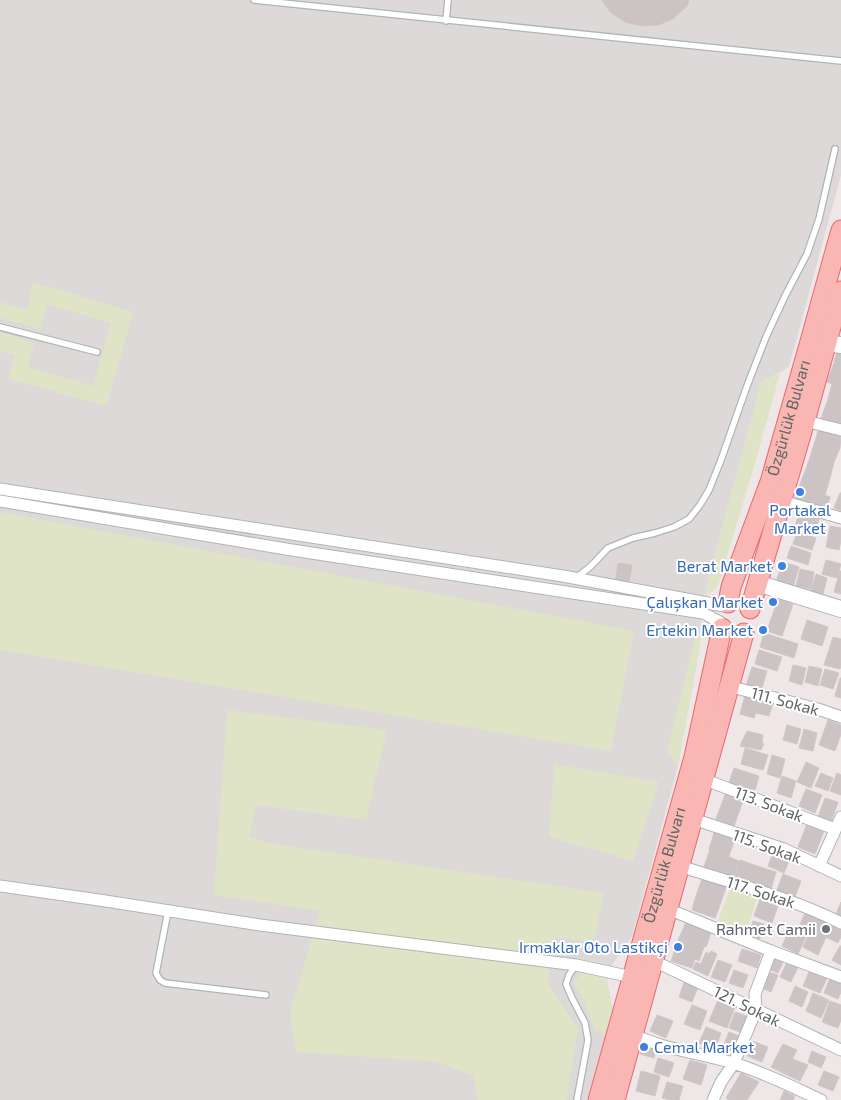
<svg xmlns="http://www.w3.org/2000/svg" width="841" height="1100" font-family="'Exo 2',sans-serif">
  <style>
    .industrial { fill: #ded9d9 }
    .green { fill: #dee4c5 }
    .building { fill: #cbc3c4; stroke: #d3c5c7 }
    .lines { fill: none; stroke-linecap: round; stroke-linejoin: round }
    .lane-casing { stroke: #afb5b4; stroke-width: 8 }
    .street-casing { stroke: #afb5b4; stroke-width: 13 }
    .secondary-casing { stroke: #aeb6b4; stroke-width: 18 }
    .primary-casing { stroke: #e76870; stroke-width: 21 }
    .lane { stroke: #fff; stroke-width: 5.5 }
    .street { stroke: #fff; stroke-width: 11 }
    .secondary { stroke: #fff; stroke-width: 16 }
    .primary { stroke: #f9b6b2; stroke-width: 19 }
    .shop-dot { fill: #3f7fe0; stroke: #fff; stroke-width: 2 }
    .worship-dot { fill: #6b7280; stroke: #fff; stroke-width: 2 }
    .labels { text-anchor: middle; stroke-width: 4; stroke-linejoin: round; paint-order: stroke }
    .street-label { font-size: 16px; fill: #5e6664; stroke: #fff }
    .shop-label { font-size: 16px; fill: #366cbe; stroke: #fff; text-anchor: end }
    .worship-label { font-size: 16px; fill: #5b616d; stroke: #fff; text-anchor: end }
  </style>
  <rect width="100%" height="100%" fill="#efe7e7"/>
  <path class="industrial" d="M0,0H841V175L789,367L761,383L703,600L699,652L678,766L632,937L612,965L609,977L607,981L613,1010L587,1100H0Z"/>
  <path class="green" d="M33,282L133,312L107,406L9,379L14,355L0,351V332L34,343L28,367L93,386L111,323L47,304L41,329L0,318V302L27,310Z
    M780,373L758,453L719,583L715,589L704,597L761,383Z
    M0,512L634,631L611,751L0,650Z
    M697,630L701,632L699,652L678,766L667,751Z
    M227,710L387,730L366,820L256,805L249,837L268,843L604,893L594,941L557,938L547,982L578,1029L566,1100H478L473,1076L438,1062L296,1052L290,1012L320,911L214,895Z
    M554,764L659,782L633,861L549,837Z
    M731,886L758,895L746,933L718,921Z
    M582,973L604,975L609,977L607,981L613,1010L606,1035L595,1030L581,995L574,984L575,981Z"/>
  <path class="building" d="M602,0H689L687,6L674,18L659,25L641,26L625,22L610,12Z
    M837,351L841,352V365L834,363Z
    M834,363L841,365V387L827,382Z
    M832,384L841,387V403L828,399Z
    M828,399L841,403V425L821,419Z
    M819,428L841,435L840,448L815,441Z
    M815,441L840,448L834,462L811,454Z
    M811,454L834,462L830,478L815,472L817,469L807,466Z
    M807,466L817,469L815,472L830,478L825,495L799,487Z
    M799,487L830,497L827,509L795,500Z
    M840,493H841V511L834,508Z
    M800,510L820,516L815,532L795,526Z
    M830,526L841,528V540L839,550L826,547Z
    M797,532L816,538L812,550L793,544Z
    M791,546L811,553L808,565L787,558Z
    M826,560L841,564L837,578L822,574Z
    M783,562L799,567L793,587L776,582Z
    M618,563L632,565L625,605L612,603Z
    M800,569L814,572L811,589L796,586Z
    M840,571H841V594L834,592Z
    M816,574L827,578L823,594L811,591Z
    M778,599L793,604L782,636L767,631Z
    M807,620L828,627L822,646L801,639Z
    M764,633L798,644L794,658L760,647Z
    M833,637L841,639V665L840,669L824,665Z
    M759,650L782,657L777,671L755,664Z
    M793,665L806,668L802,685L789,681Z
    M809,666L822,669L818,686L805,682Z
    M752,667L767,671L761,691L746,686Z
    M825,669L839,673L833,689L820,685Z
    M840,678H841V698L835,696Z
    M745,695L760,699L754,718L740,714Z
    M760,699L773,703L769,716L756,713Z
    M828,720L841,725V734L835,751L819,745Z
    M787,725L801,729L797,744L783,740Z
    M804,729L817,733L813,751L799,748Z
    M747,731L763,735L762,743L764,744L761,750L740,746Z
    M745,748L768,755L763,770L741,764Z
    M772,755L785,759L780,778L767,774Z
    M806,762L819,768L811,788L797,782Z
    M734,768L759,776L754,794L728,786Z
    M821,773L833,778L828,791L815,786Z
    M837,773L841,775V795L830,791Z
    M782,776L796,781L791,798L777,793Z
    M806,789L822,795L815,813L799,806Z
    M726,792L744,798L734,826L716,819Z
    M825,798L838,802L831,822L818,817Z
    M807,824L824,831L815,854L798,847Z
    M715,830L736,836L729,856L709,849Z
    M710,849L727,855L721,872L704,867Z
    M774,850L791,856L784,873L768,866Z
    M727,856L739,861L734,877L721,872Z
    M740,860L757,866L751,882L735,877Z
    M757,866L776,872L771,889L751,882Z
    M783,874L801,881L795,897L777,890Z
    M703,876L727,885L720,905L696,896Z
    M696,896L720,905L715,918L692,910Z
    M760,899L778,906L772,923L754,916Z
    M841,902V916L836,914Z
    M807,910L818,916L811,930L800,924Z
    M818,916L841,928V937L838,943L811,930Z
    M687,920L712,930L706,947L679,938Z
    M753,921L764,924L760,939L749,936Z
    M790,929L806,937L798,954L782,946Z
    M811,930L826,937L818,955L803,947Z
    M679,938L704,947L699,961L695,959L692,968L671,961Z
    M840,946H841V965L832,960Z
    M742,949L761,955L757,968L738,961Z
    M711,951L717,954L708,976L693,969L696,962L701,964L706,952L709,954Z
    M774,956L784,960L778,973L769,969Z
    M718,960L732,965L725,982L711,977Z
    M787,962L798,967L791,982L780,977Z
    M810,969L828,976L820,993L803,986Z
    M734,970L748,975L743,988L729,983Z
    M769,972L778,975L771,992L764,989Z
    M830,978L841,982V992L838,999L824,993Z
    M685,980L699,985L692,1002L679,997Z
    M795,986L808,992L802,1007L789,1001Z
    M813,993L829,1000L821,1018L806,1011Z
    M718,1000L735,1007L727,1028L709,1021Z
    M830,1001L841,1005V1020L838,1028L822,1022Z
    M692,1005L707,1011L700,1030L684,1024Z
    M735,1012L749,1017L743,1033L729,1028Z
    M657,1015L673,1021L666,1038L650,1031Z
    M706,1027L721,1033L715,1049L699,1043Z
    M729,1032L742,1037L735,1053L723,1047Z
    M752,1041L768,1047L762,1062L747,1056Z
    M642,1044L656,1048L654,1058L640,1054Z
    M783,1044L797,1050L785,1074L771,1067Z
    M812,1051L826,1057L821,1068L808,1062Z
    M658,1058L674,1063L669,1077L654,1072Z
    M793,1059L808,1065L800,1081L785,1074Z
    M690,1060L707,1065L701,1085L683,1079Z
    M641,1071L660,1076L655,1096L636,1091Z
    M824,1071L839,1077L833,1091L818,1085Z
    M741,1073L759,1082L747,1100H729L726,1098Z
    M667,1082L683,1086L679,1100H670L662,1098Z
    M784,1091L795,1096L793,1100H780Z"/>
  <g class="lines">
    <defs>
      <path id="lane" d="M254,0L841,61
        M446,21L448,0
        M0,327L97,352
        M576,578L591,566L608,548L633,538L655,533L674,527L689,519L700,505L709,490L721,460L747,386L766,337L785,296L807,254L819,219L835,149
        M168,911L156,973L160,980L165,983L266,995
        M576,965L569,975L566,984L572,998L585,1023L588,1040L577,1100"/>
      <path id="street" d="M805,421L841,430
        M0,489L563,576L724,606
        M0,501L292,550L703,613L720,622
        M782,501L841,518
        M728,686L818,709L841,717
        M703,779L835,829
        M693,819L784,849L841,876
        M680,866C734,884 790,897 841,923
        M819,866L841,817
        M0,886L99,900L260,925L576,965L632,977
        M668,909L771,951L841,977
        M654,961L841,1050
        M632,1034C665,1050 702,1053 736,1064C765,1073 793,1087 821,1100
        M713,1100L721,1082L734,1063L756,1010L755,994L771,951"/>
      <path id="secondary" d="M828,343L841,345
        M757,583L841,609"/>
      <g id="primary">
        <path id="s1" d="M728,603L731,587L770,482L809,345L841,230"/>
        <path d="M750,609L805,421L841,291"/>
        <path id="s2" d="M598,1100L694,757L722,628"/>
        <path d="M615,1100L744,633"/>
      </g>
    </defs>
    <use href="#lane" class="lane-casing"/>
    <use href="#street" class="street-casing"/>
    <use href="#secondary" class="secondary-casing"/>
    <use href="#primary" class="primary-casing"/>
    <use href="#lane" class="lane"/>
    <use href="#street" class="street"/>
    <use href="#secondary" class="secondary"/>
    <use href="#primary" class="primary"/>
  </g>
  <g class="shop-dot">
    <circle cx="800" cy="492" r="5"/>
    <circle cx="782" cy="566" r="5"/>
    <circle cx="773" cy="602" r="5"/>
    <circle cx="763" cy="630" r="5"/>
    <circle cx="678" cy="947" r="5"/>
    <circle cx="644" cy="1047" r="5"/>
  </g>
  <circle class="worship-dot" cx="826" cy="929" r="5"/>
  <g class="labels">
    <g class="street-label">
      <text dy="6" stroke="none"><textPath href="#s1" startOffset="195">Özgürlük Bulvarı</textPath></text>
      <text transform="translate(785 701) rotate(15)" y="6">111. Sokak</text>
      <text transform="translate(769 804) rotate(21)" y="6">113. Sokak</text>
      <text transform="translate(767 846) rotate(20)" y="6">115. Sokak</text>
      <text dy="6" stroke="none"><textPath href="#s2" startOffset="244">Özgürlük Bulvarı</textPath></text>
      <text transform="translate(761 892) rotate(18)" y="6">117. Sokak</text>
      <text transform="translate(747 1006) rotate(26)" y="6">121. Sokak</text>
    </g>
    <g class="shop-label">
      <text x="800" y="516" text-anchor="middle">Portakal<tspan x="800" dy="18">Market</tspan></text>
      <text x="772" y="572">Berat Market</text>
      <text x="763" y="608">Çalışkan Market</text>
      <text x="753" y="636">Ertekin Market</text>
      <text x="668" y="953">Irmaklar Oto Lastikçi</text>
      <text x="654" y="1053" text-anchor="start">Cemal Market</text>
    </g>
    <g class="worship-label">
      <text x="816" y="935">Rahmet Camii</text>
    </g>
  </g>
</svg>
